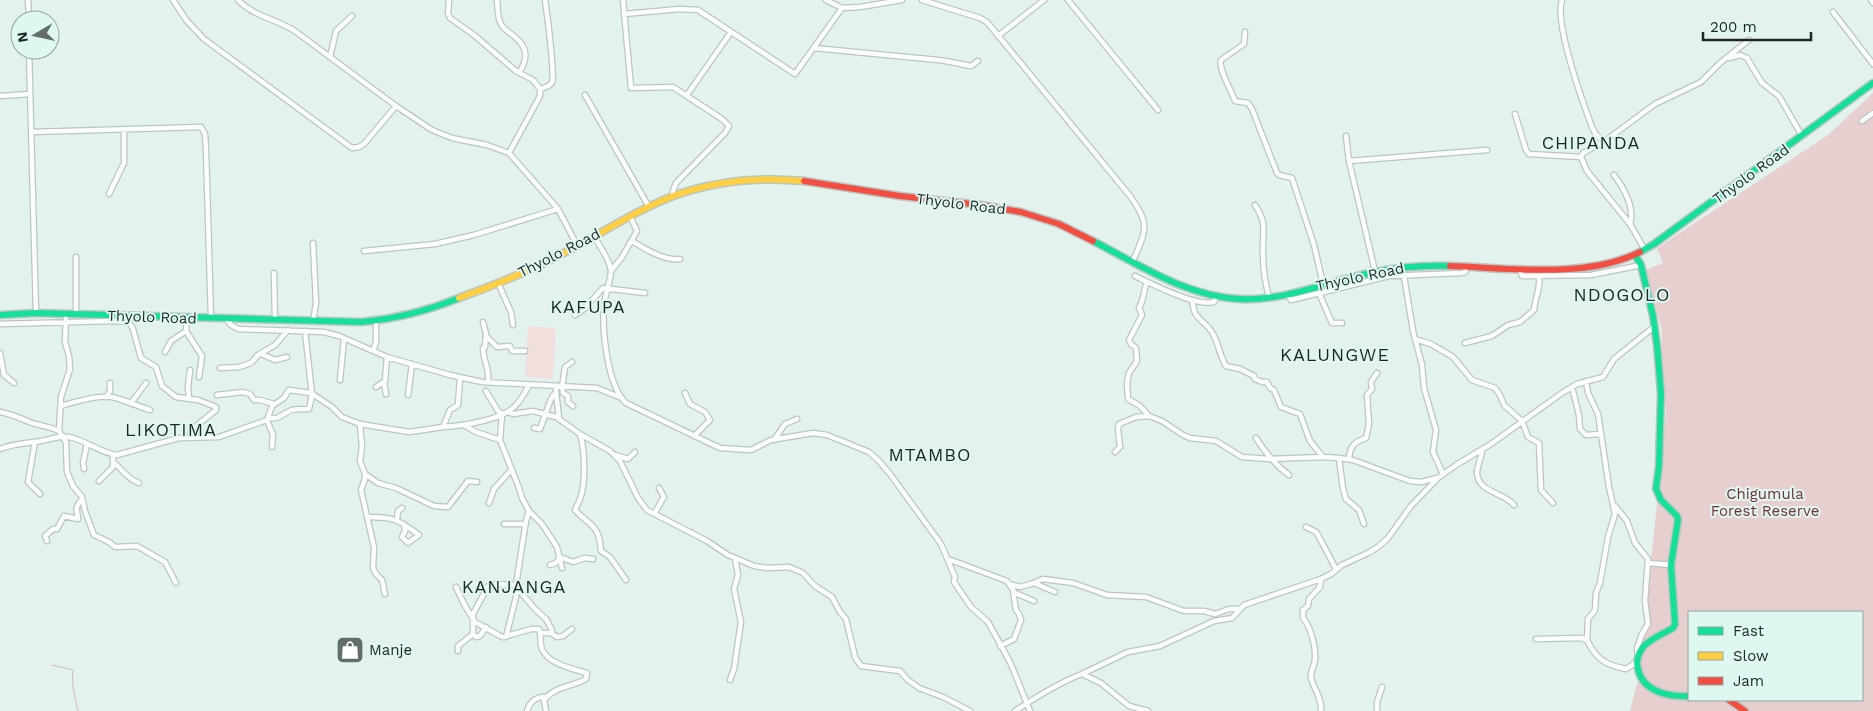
<svg xmlns="http://www.w3.org/2000/svg" width="1873" height="711" font-family="'Work Sans',sans-serif">
  <style>
    .green { fill: #f1dfde }
    .forest { fill: #e7cfcf; fill-rule: evenodd }
    .lines { fill: none; stroke-linecap: round; stroke-linejoin: round }
    .stream { stroke: #dab9ba; stroke-width: 1 }
    .street-casing { stroke: #bbc6c3; stroke-width: 7 }
    .fast-casing { stroke: #bbc6c3; stroke-width: 9 }
    .slow-casing { stroke: #bbc6c3; stroke-width: 9 }
    .jam-casing { stroke: #bbc6c3; stroke-width: 9 }
    .street { stroke: #fbfdfc; stroke-width: 4.5 }
    .fast { stroke: #16e098; stroke-width: 6 }
    .slow { stroke: #ffcf43; stroke-width: 6 }
    .jam { stroke: #f24e42; stroke-width: 6 }
    .labels { text-anchor: middle; stroke-width: 4; stroke-linejoin: round; paint-order: stroke }
    .street-label { font-size: 15px; fill: #1e2725; stroke: #def8f1 }
    .park-label { font-size: 15px; fill: #753139; stroke: #def8f1 }
    .poi-label { font-size: 15px; fill: #1e2725; stroke: #def8f1; text-anchor: start }
    .quarter-label { font-size: 18px; letter-spacing: 1px; fill: #1e2725; stroke: #def8f1 }
  </style>
  <rect width="100%" height="100%" fill="#e4f2ee"/>
  <path class="green" d="M528,326L556,328L553,379L525,377Z"/>
  <path class="forest" d="M1873,93V711H1630L1640,672L1666,413L1661,370L1662,330L1645,270L1663,263L1657,248L1828,135ZM1689,612H1862V700H1689Z"/>
  <g class="lines">
    <path class="stream" d="M52,665L73,670C71,684 75,698 78,711"/>
    <defs>
      <path id="street" d="M28,0L29,20
        M173,0L187,21L204,39L352,148L359,147L364,144L396,106
        M238,0C253,16 276,19 295,31L396,106L432,130L452,138L487,145L509,153L558,209L577,245
        M449,0L448,13L450,18L474,35L516,71L533,80L540,89V96L509,153
        M497,0C498,7 497,17 501,24C504,30 511,33 516,38C529,49 527,60 519,73
        M623,0L631,88L673,87L722,119L729,126L725,133L676,183L673,191V196
        M826,0L842,8L860,7L902,0
        M922,0L980,18L987,22L1130,196C1151,225 1146,230 1133,261
        M1068,0L1158,110
        M1562,0C1554,23 1583,103 1592,127L1595,133L1603,142
        M1871,0L1873,3
        M1833,12L1873,64
        M624,14L680,9L698,10L795,74L842,8
        M1245,32L1244,44L1221,60C1218,69 1232,91 1235,101L1248,103L1252,109L1277,173L1279,175L1292,178L1314,245L1323,284
        M998,36L1044,0
        M814,48L938,60C943,60 969,66 971,66C972,66 977,61 978,61
        M29,50L36,313
        M330,57L336,31L352,16
        M1729,58L1740,55L1747,58L1762,83L1779,96L1802,136
        M540,89C546,87 552,86 553,79C552,53 549,27 545,0
        M585,95L649,207
        M687,95L731,32
        M0,96L30,94
        M1515,114L1526,150L1529,154L1581,157
        M1862,121L1873,113
        M32,132L201,127L205,134L206,150L211,319
        M1346,136L1349,161L1375,271
        M1581,157L1583,153L1605,141L1655,104L1701,82L1720,63L1749,40
        M1581,157L1587,171L1630,224L1645,250
        M1349,161L1487,150
        M1614,175C1624,188 1635,208 1630,224
        M109,194L124,163V129
        M1255,205C1268,224 1262,233 1263,254C1263,269 1265,283 1269,297
        M594,236C599,246 610,259 611,271C611,279 605,294 604,305C602,330 607,385 626,403L720,448L751,450L771,440L813,433L827,435L869,452L879,461L890,474L941,544L955,577L954,582L971,607L988,622L1010,662L1030,711
        M632,241C645,249 664,261 680,259
        M364,251L435,244L474,235L558,209
        M1519,268L1522,276L1591,275L1641,265
        M611,271L622,257L637,231L630,216
        M274,273L275,321
        M1135,276C1152,284 1196,307 1214,302L1217,296
        M1404,276L1413,331L1422,365L1424,388L1436,430L1433,452L1443,474
        M1147,282C1143,292 1144,300 1139,308L1142,315L1129,340L1131,344L1136,348L1137,361L1129,373L1127,383L1128,399L1140,406L1149,416
        M498,283L511,312L513,325
        M1319,293L1332,323H1342
        M1287,294L1291,300L1389,276L1462,273L1465,272L1467,266
        M1193,300C1191,320 1208,321 1214,336C1219,346 1220,356 1226,366L1240,369L1254,376L1255,379L1262,382H1267L1270,388L1274,390L1281,407L1300,414L1310,441L1323,457
        M66,314L65,342L69,356L70,369L61,397L59,431L66,442L67,472L73,486L82,497L85,511L94,535L109,542L115,547L137,546L165,562L176,583
        M76,314V257
        M575,315L584,309L603,288L645,293
        M187,318L186,331L202,356L199,377
        M227,320L231,325L238,329L324,332L339,336L387,357L450,375L482,382L597,388L619,397
        M313,322L316,303L313,243
        M483,322L486,334L485,347L483,348C483,360 490,370 488,382
        M0,324L113,321L129,322L133,329L141,358L156,367L162,386L176,397L198,400L216,407V410L191,430L190,437
        M486,336L497,347L510,346L512,351H525
        M1415,339L1431,344L1453,357L1472,380L1495,388L1500,395L1504,405L1522,421L1528,437L1539,443L1541,490L1553,503
        M1465,343L1492,336L1508,325L1520,322L1534,310C1535,297 1541,289 1539,276
        M373,351L376,342V322
        M165,352L171,341L186,331
        M0,353L4,375L14,383
        M261,354L275,360L287,357
        M572,362L565,367L562,387L563,393L568,396V402L573,406
        M220,368L239,367L251,363L258,355L275,345L288,330
        M340,380L344,339
        M1586,381L1588,393L1598,414L1609,487L1615,514L1608,537L1600,583L1596,593L1595,610L1588,619L1587,640
        M384,383L386,394
        M376,387L385,381L387,357
        M1572,387L1579,415L1580,429L1586,435L1601,434
        M486,391L498,411L503,414
        M556,392L559,418
        M685,393L690,404L705,412L710,420L694,436
        M217,395L243,392L250,394L254,400H260L274,404
        M408,395L412,364
        M106,397L110,391V383
        M189,399L188,387L190,370
        M131,403L146,383
        M61,406C74,402 99,395 112,397C125,400 137,406 150,410
        M0,412C10,414 18,417 27,421C38,426 49,426 59,431
        M509,412L513,414L533,411L556,417L580,434L610,451L620,461L638,498L647,510L707,541L728,555L754,566L768,568L789,567L803,573L815,586L832,597L840,612L846,619L855,657L861,666L900,671L908,680L919,688L943,697L970,711
        M268,418C280,420 283,413 292,410C297,409 304,409 309,409L312,395L305,331
        M267,420L273,435L272,447
        M360,424L362,447L360,461L365,474L378,483L396,488L434,506L448,507L468,481L477,482
        M464,425L476,432L500,440L519,488L522,498L529,511L542,524L557,547L562,568
        M443,427C461,426 501,420 514,407C521,401 525,393 529,385
        M534,428L540,429L551,399L556,392V386
        M580,434C585,450 586,483 580,499C579,503 576,506 575,510C591,527 599,524 601,551L610,557L626,580
        M1256,438C1265,452 1275,465 1289,475
        M500,440L502,414
        M774,440L785,424L797,419
        M35,442L28,482L40,494
        M0,449C12,444 21,444 34,442C48,441 59,434 73,438C88,442 101,453 117,455L179,438L219,437L267,420L272,406L284,398L289,390L311,393L332,407L342,417L360,424L409,432L443,427L450,410L458,405L460,378
        M1482,450C1482,457 1477,465 1477,473C1478,493 1504,492 1514,505
        M1115,452L1120,447L1118,429L1119,424L1136,417L1149,416L1162,421L1183,435L1190,438L1216,441L1242,457L1269,459L1323,457L1339,458L1353,460L1410,481L1421,482L1437,478
        M616,455L628,459L635,452
        M1339,458L1343,489L1346,499L1359,510L1364,524
        M1349,459C1350,446 1354,442 1366,438L1369,424L1367,395L1372,389L1371,382L1377,373
        M114,463C123,470 127,479 139,483
        M84,469L83,463L87,444
        M365,474V479L361,490L374,547L373,568L376,574L382,580L385,594
        M99,481L113,467V454
        M489,503L494,489L511,470
        M1615,506L1627,521L1635,543L1648,559L1645,601L1648,624L1642,634L1637,648L1638,658
        M654,514L664,497L659,488
        M367,517C393,517 398,519 419,535L408,543L402,537L405,531L404,524
        M397,519L398,511L402,508
        M504,524H525
        M1306,527L1316,532L1319,537L1336,569
        M47,541L45,536L53,529H57L64,516L78,519C77,508 74,509 82,499
        M948,559L1007,581L1015,593L1034,601
        M1648,563L1671,565
        M550,565L556,563L560,557L573,562L585,558L593,559
        M1009,584L1020,587L1034,583L1055,592
        M1031,584L1043,579L1073,583L1107,595L1146,597L1184,611H1204L1215,614L1229,609H1239
        M456,587L464,604L475,622L502,637H506L516,597V585L526,521L529,511
        M516,587L536,610L546,619L552,630L551,633
        M473,634L476,637L480,636L486,627
        M507,636L531,629H539L540,633
        M1536,639L1581,638L1587,640C1596,659 1605,665 1626,669L1637,662
        M1000,646L1014,639L1021,620L1019,614L1016,610L1013,591
        M458,651V646L473,634V614L488,586L496,584L516,585
        M1082,674L1128,652L1160,646L1214,621L1232,618L1244,605L1321,579L1331,574L1342,565L1370,552L1378,547L1388,538L1411,506L1438,478L1456,465L1491,444L1562,393L1577,384L1603,377L1614,359L1655,326
        M730,680L734,669L741,622L734,589L738,575L735,558
        M527,711C529,703 536,696 545,697
        M546,711L544,700C555,686 572,687 586,679L587,673C573,669 548,664 542,649C540,645 541,638 540,633H551L557,637L563,636L572,629
        M1015,711C1036,697 1058,683 1082,674L1101,683L1129,706L1148,711
        M1321,711C1322,698 1314,689 1311,678C1310,671 1315,665 1315,659C1316,648 1311,627 1303,618V610L1308,606L1309,599L1320,587L1321,579
        M1377,711V702L1382,687"/>
      <path id="fast" d="M1093,241C1138,264 1187,297 1240,299C1287,301 1330,281 1375,272C1400,267 1425,265 1450,266
        M1640,252L1654,244L1873,83
        M1635,255L1641,265L1653,316L1657,345L1661,393L1659,466L1656,489L1661,500L1677,516L1678,520L1671,565L1675,624L1673,628C1663,634 1651,638 1643,647C1638,654 1636,662 1638,669C1643,692 1669,697 1689,696
        M0,315L36,313L361,322C395,319 427,311 459,298"/>
      <path id="slow" d="M459,298C491,286 524,274 554,258C595,238 633,211 676,195C716,181 762,177 804,181"/>
      <path id="jam" d="M804,181L900,196L981,205L1021,212L1059,224L1093,241
        M1450,266C1510,268 1586,279 1640,252
        M1729,700L1745,711"/>
    </defs>
    <use href="#street" class="street-casing"/>
    <use href="#fast" class="fast-casing"/>
    <use href="#slow" class="slow-casing"/>
    <use href="#jam" class="jam-casing"/>
    <use href="#street" class="street"/>
    <use href="#fast" class="fast"/>
    <use href="#slow" class="slow"/>
    <use href="#jam" class="jam"/>
  </g>
  <defs>
    <symbol id="shop-square" viewBox="-11 -11 22 22"><rect x="-9" y="-9" width="18" height="18" rx="4" fill="#636e6b" stroke="#def8f1"/><path d="M-5-2.5h2.3a2.7 3.5 0 0 1 5.4 0H5L5.5 6h-11ZM-1.5-2.5h3a1.5 2.3 0 0 0-3 0Z" fill="#fff"/></symbol>
  </defs>
  <g fill-rule="evenodd">
    <use href="#shop-square" x="334" y="634" width="32" height="32"/>
  </g>
  <g class="labels">
    <g class="street-label">
      <text transform="translate(1751 174) rotate(-36)" y="5">Thyolo Road</text>
      <text transform="translate(961 204) rotate(7)" y="5">Thyolo Road</text>
      <text transform="translate(559 253) rotate(-27)" y="5">Thyolo Road</text>
      <text transform="translate(1360 277) rotate(-12)" y="5">Thyolo Road</text>
      <text transform="translate(152 317) rotate(2)" y="5">Thyolo Road</text>
    </g>
    <g class="park-label">
      <text x="1765" y="499">Chigumula<tspan x="1765" dy="17">Forest Reserve</tspan></text>
    </g>
    <g class="poi-label">
      <text x="369" y="655">Manje</text>
    </g>
    <g class="quarter-label">
      <text x="1591" y="149">CHIPANDA</text>
      <text x="1622" y="301">NDOGOLO</text>
      <text x="588" y="313">KAFUPA</text>
      <text x="1335" y="361">KALUNGWE</text>
      <text x="171" y="436">LIKOTIMA</text>
      <text x="930" y="461">MTAMBO</text>
      <text x="514" y="593">KANJANGA</text>
    </g>
  </g>
  <rect x="1688" y="611" width="175" height="90" fill="#def8f1" stroke="#91a49f"/>
  <rect x="1698" y="627" width="25" height="8" fill="#16e098" stroke="#91a49f"/>
  <text x="1733" y="636" font-size="15" fill="#1e2725">Fast</text>
  <rect x="1698" y="652" width="25" height="8" fill="#ffcf43" stroke="#91a49f"/>
  <text x="1733" y="661" font-size="15" fill="#1e2725">Slow</text>
  <rect x="1698" y="677" width="25" height="8" fill="#f24e42" stroke="#91a49f"/>
  <text x="1733" y="686" font-size="15" fill="#1e2725">Jam</text>
  <g transform="translate(35 35) rotate(261)"><circle r="24" fill="#def8f1" stroke="#91a49f"/>
  <path d="M0-4L9 19L0 12L-9 19Z" fill="#636e6b"/>
  <text y="-8" font-size="14" font-weight="bold" text-anchor="middle" fill="#1e2725">N</text>
  </g>
  <path d="M1703 32v8h108v-8" fill="none" stroke="#1e2725" stroke-width="2.5"/>
  <text x="1710" y="32" font-size="15" fill="#1e2725" stroke="#def8f1" stroke-width="4" paint-order="stroke">200 m</text>
</svg>
